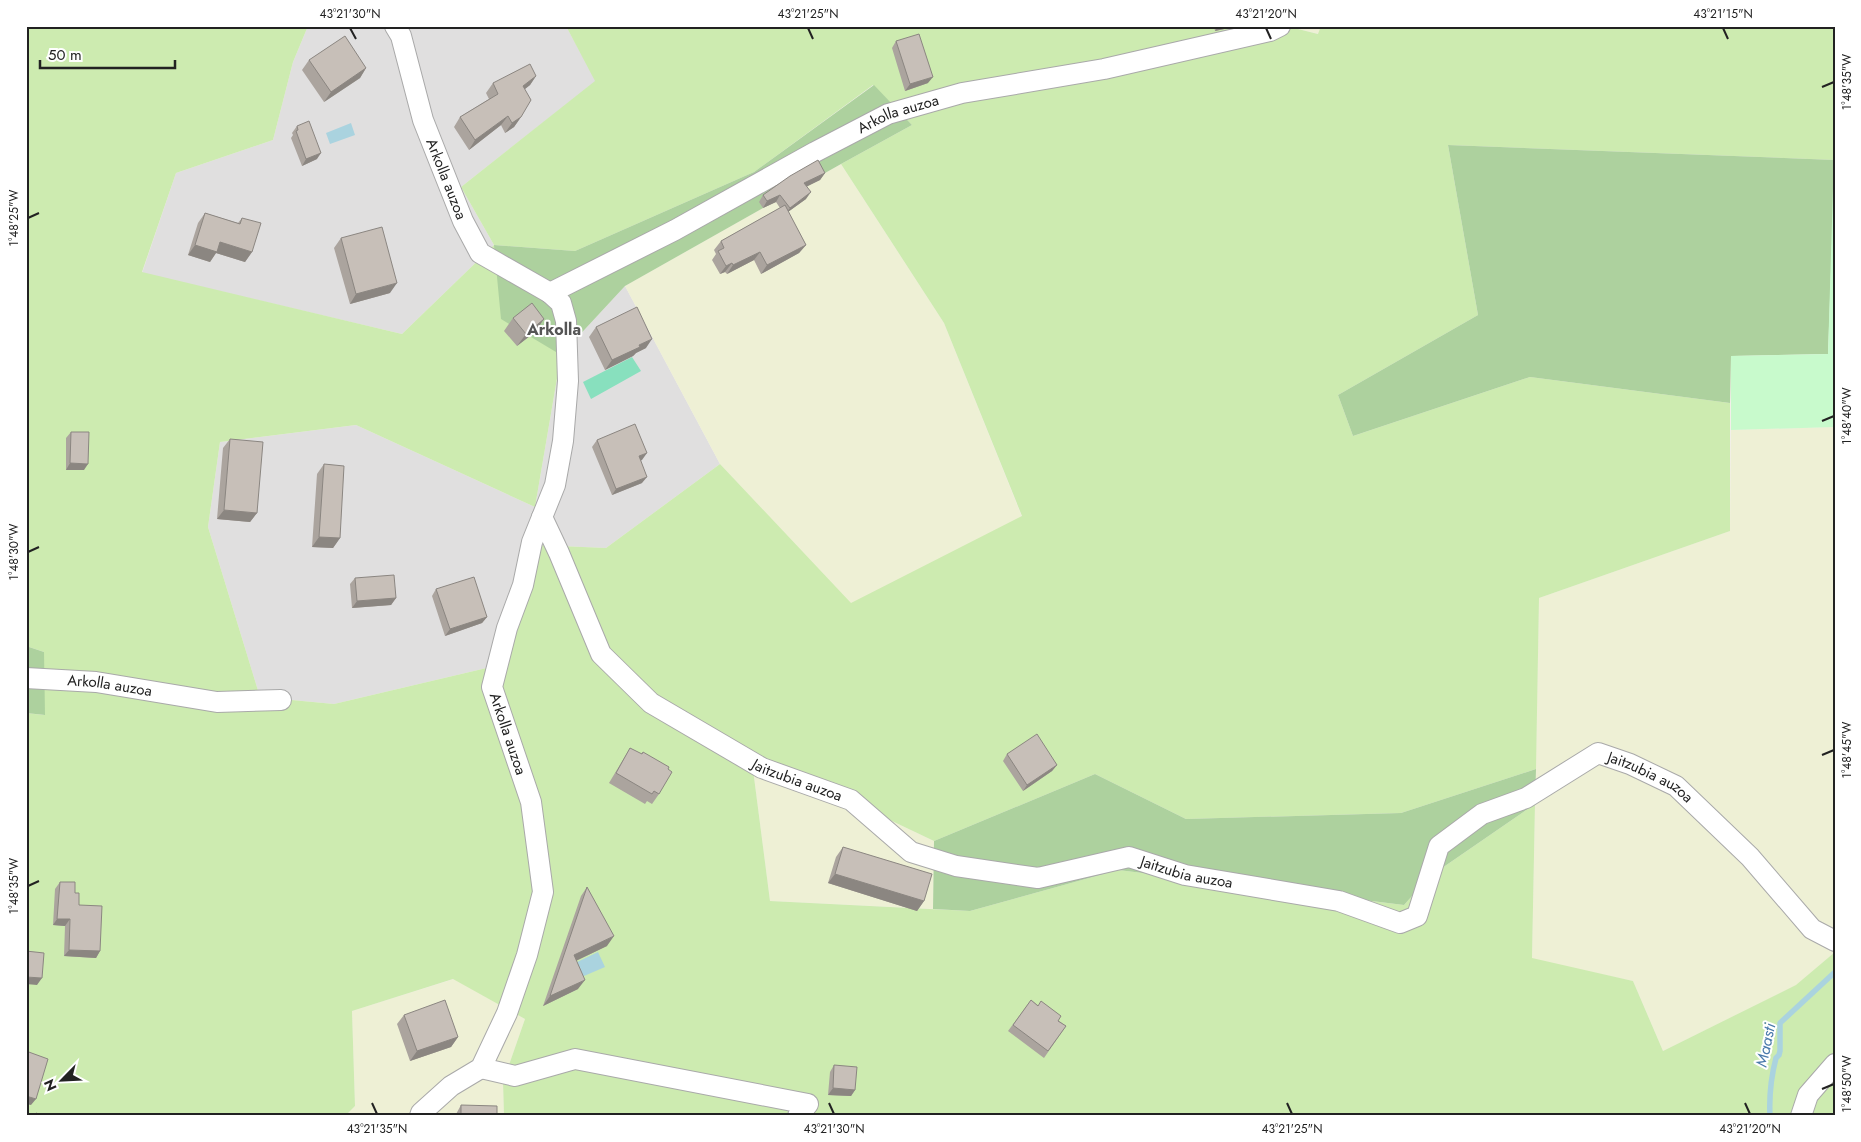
<svg xmlns="http://www.w3.org/2000/svg" width="1861" height="1142" font-family="Jost,sans-serif">
  <style>
    .residential { fill: #e0dfdf }
    .farmland { fill: #eef0d5 }
    .grass { fill: #cdebb0; fill-rule: evenodd }
    .forest { fill: #add19e }
    .park { fill: #c8facc }
    .pitch { fill: #88e0be }
    .water { fill: #aad3df }
    .lines { fill: none; stroke-linecap: round; stroke-linejoin: round }
    .stream { stroke: #aad3df; stroke-width: 5.5 }
    .street-casing { stroke: #a9a9a9; stroke-width: 22 }
    .street { stroke: #fff; stroke-width: 20 }
    .wall { fill: #aba49e }
    .shaded-wall { fill: #8b8681 }
    .building { fill: #c7bfb8; stroke: #8b8681 }
    .ticks { fill: none; stroke: #222; stroke-width: 2 }
    .labels { text-anchor: middle; stroke-width: 4; stroke-linejoin: round; paint-order: stroke }
    .street-label { font-size: 15px; fill: #222; stroke: #fff }
    .neighbourhood-label { font-size: 16px; font-weight: bold; fill: #555; stroke: #fff }
    .water-label { font-size: 16px; font-style: italic; fill: #4a7aab; stroke: #fff }
    .neatline { fill: none; stroke: #222; stroke-width: 2 }
    .ticks-label { font-size: 12px; text-anchor: middle; fill: #222 }
  </style>
  <rect width="100%" height="100%" fill="#f2efe9"/>
  <path class="residential" d="M308,26H566L596,81L461,187L494,245L402,334L142,273L176,173L273,140L293,62Z
    M625,286L720,464L606,548L536,545L495,666L334,704L260,697L208,527L220,442L356,425L535,507L561,355Z"/>
  <path class="farmland" d="M1286,26H1321L1319,34Z
    M841,164L944,323L1022,517L851,604L720,464L625,286Z
    M1835,427V952L1797,985L1663,1051L1633,981L1532,959L1539,598L1730,531L1731,430Z
    M751,754L934,841L933,909L770,901Z
    M454,979L525,1019L503,1082L504,1116H345L355,1106L352,1011Z"/>
  <path class="grass" d="M26,26H308L293,62L273,140L176,173L142,272L402,334L494,245L461,187L595,81L566,26H1286L1318,34L1321,26H1835V160L1448,145L1478,315L1338,395L1353,436L1530,377L1730,403V531L1539,598L1536,769L1401,813L1186,819L1095,774L934,841L751,754L770,901L970,911L1118,870L1404,905L1429,877L1535,804L1532,958L1633,981L1663,1051L1796,985L1835,952V1116H504L503,1082L525,1019L453,979L352,1011L355,1106L345,1116H26V713L44,715V652L26,646ZM873,85L912,125L841,164L944,323L1022,516L851,603L720,464L606,548L536,545L495,666L334,704L260,697L208,527L220,442L356,425L535,507L561,355L494,245L575,251L754,172Z"/>
  <path class="forest" d="M874,85L912,125L841,164L625,286L561,355L501,319L494,245L575,251L754,172Z
    M1448,145L1835,160L1828,354L1731,356L1730,403L1530,377L1353,436L1338,395L1478,315Z
    M26,646L44,652L45,715L26,713Z
    M1536,769L1535,804L1429,877L1404,905L1118,870L970,911L933,909L934,841L1095,774L1186,819L1401,813Z"/>
  <path class="park" d="M1833,188H1835V427L1731,430V356L1828,354Z"/>
  <path class="pitch" d="M632,357L641,371L591,399L583,382Z"/>
  <path class="water" d="M351,123L355,135L330,144L326,133Z
    M598,952L605,967L577,979L571,965Z"/>
  <g class="lines">
    <path class="stream" d="M1770,1116C1769,1096 1771,1077 1776,1058L1779,1055L1780,1051V1023L1835,972"/>
    <defs>
      <g id="street">
        <path id="s1" d="M395,26L401,36L423,120L463,221L480,253L550,293L561,303L566,321L568,381L563,441L555,485L532,542L523,585L507,628L492,687L531,802L543,892L527,955L507,1013L481,1068L451,1086L421,1113L420,1116"/>
        <path id="s2" d="M550,293L675,230L815,152L888,114L962,93L1104,69L1270,31L1280,26"/>
        <path id="s3" d="M542,517L559,553L601,654L651,703L762,768L851,800L911,852L956,866L1038,878L1129,857L1185,875L1339,901L1400,923L1417,916L1439,846L1482,814L1526,798L1598,753L1630,764L1676,786L1750,857L1812,929L1835,941"/>
        <path id="s4" d="M26,678L96,682L217,702L281,700"/>
        <path d="M481,1068L515,1076L575,1059L808,1104L798,1116"/>
        <path d="M1801,1116L1808,1095L1835,1064"/>
      </g>
    </defs>
    <use href="#street" class="street-casing"/>
    <use href="#street" class="street"/>
  </g>
  <path class="wall" d="M1214,26H1238L1215,31Z
    M896,41L928,83L905,91L892,48Z
    M309,60L366,68L360,78L324,102L302,70Z
    M536,76L530,85L525,89L521,117L514,127L505,133L501,125L469,150L454,127L460,117L489,99L486,93L493,83Z
    M297,126L317,159L302,166L291,138L293,135L292,133Z
    M825,173L820,180L807,186L806,199L788,212L806,245L799,253L761,274L754,260L727,274L725,272L720,274L712,260L716,254L714,250L721,241L780,208L776,202L763,208L759,202L763,195Z
    M205,213L238,223L242,218L252,252L245,262L216,253L210,262L188,255L198,223Z
    M341,238L390,293L350,304L334,248Z
    M513,318L535,332L517,346L504,331Z
    M596,327L646,348L636,353L633,356L605,370L589,337Z
    M71,432L84,470H66V438Z
    M230,439L257,513L250,522L217,519L223,448Z
    M597,440L642,460H641L642,483L612,495L592,447Z
    M324,464L340,538L333,548L312,547L317,474Z
    M355,578L396,598L391,605L352,608L350,584Z
    M436,589L487,617L482,623L445,636L432,596Z
    M630,748L641,754L643,752L659,794L652,804L647,801L645,804L609,783Z
    M1007,754L1057,765L1052,771L1023,791L1003,761Z
    M843,847L924,901L917,911L828,883L836,857Z
    M60,882L75,893L79,905L100,951L96,958L64,956L65,926L53,925L55,889Z
    M587,887L607,946L576,961L578,989L543,1006L581,896Z
    M1031,1000L1066,1026L1044,1058L1008,1031Z
    M404,1015L458,1037L451,1047L410,1061L397,1024Z
    M834,1065L855,1090L851,1096L828,1095L830,1072Z
    M461,1105L497,1116H455Z"/>
  <path class="shaded-wall" d="M1218,26H1238L1215,31Z
    M366,68L360,78L324,102L331,92Z
    M536,76L530,85L516,96L523,86Z
    M933,77L928,83L905,91L910,84Z
    M508,116L501,125L469,150L475,140Z
    M521,117L514,127L505,133L512,123Z
    M321,153L317,159L302,166L306,159Z
    M825,173L820,180L800,190L804,183Z
    M811,192L806,199L785,214L790,208Z
    M780,195L776,202L763,208L767,201Z
    M220,242L252,252L245,262L216,253L210,262L188,255L195,245Z
    M806,245L799,253L761,274L767,265Z
    M760,252L754,260L727,274L733,265Z
    M732,263L725,272L720,274L726,266Z
    M397,283L390,293L350,304L356,294Z
    M544,319L535,332L517,346L526,334Z
    M652,339L646,348L636,353L633,356L605,370L612,360L639,345Z
    M647,453L642,460L634,463L639,456Z
    M70,463L88,464L84,470H66Z
    M647,477L642,483L612,495L616,489Z
    M224,510L257,513L250,522L217,519Z
    M319,537L340,538L333,548L312,547Z
    M396,598L391,605L352,608L357,601Z
    M487,617L482,623L445,636L450,629Z
    M1057,765L1052,771L1023,791L1027,785Z
    M835,874L924,901L917,911L828,883Z
    M57,919H70L65,926L53,925Z
    M614,936L607,946L567,965L574,955Z
    M69,950L100,951L96,958L64,956Z
    M26,977L42,978L37,985L26,984Z
    M585,980L578,989L543,1006L550,996Z
    M458,1037L451,1047L410,1061L417,1051Z
    M833,1088L855,1090L851,1096L828,1095Z
    M26,1096L36,1099L31,1105L26,1104Z"/>
  <path class="building" d="M919,34L933,77L910,84L896,41Z
    M345,36L366,68L331,92L309,60Z
    M530,64L536,76L523,86L531,100L521,117L512,123L508,116L475,140L460,117L498,94L493,83Z
    M309,121L321,153L306,159L296,131L298,130L297,126Z
    M818,160L825,173L804,183L811,192L790,208L780,195L767,201L763,195L790,176Z
    M785,205L806,245L767,265L760,252L733,265L732,263L726,266L718,251L724,248L721,241Z
    M205,213L240,224L242,218L261,223L252,252L220,242L217,252L195,245Z
    M382,227L397,283L356,294L341,238Z
    M532,303L544,319L526,334L513,318Z
    M637,307L652,339L639,345L640,347L612,360L596,327Z
    M635,424L647,453L639,456L647,477L616,489L597,440Z
    M71,432H89L88,464L70,463Z
    M230,439L263,442L257,513L224,510Z
    M324,464L344,466L340,538L319,537Z
    M394,575L396,598L357,601L355,578Z
    M474,577L487,617L450,629L436,589Z
    M26,591H28L26,607Z
    M1037,734L1057,765L1027,785L1007,754Z
    M630,748L642,754L643,752L669,767L668,769L672,772L659,794L654,791L652,794L616,773Z
    M843,847L932,874L924,901L835,874Z
    M60,882H75V893H79V905L102,906L100,951L69,950L70,919H57Z
    M587,887L614,936L574,955L585,980L550,996Z
    M26,951L44,953L42,978L26,977Z
    M445,1000L458,1037L417,1051L404,1015Z
    M1031,1000L1038,1006L1041,1001L1061,1016L1058,1021L1066,1026L1048,1051L1013,1025Z
    M26,1051L48,1059L36,1099L26,1096Z
    M834,1065L857,1067L855,1090L833,1088Z
    M461,1105L497,1106V1116H461Z
    M36,1113L44,1116H35Z"/>
  <path class="ticks" d="M350,28L356,39M808,28L813,39M1266,28L1271,39M1723,28L1728,39M1822,87L1834,82M28,218L39,213M1822,421L1834,416M28,552L39,547M1822,755L1834,750M28,886L39,881M1822,1089L1834,1084M372,1103L377,1114M829,1103L834,1114M1287,1103L1292,1114M1745,1103L1750,1114"/>
  <g class="labels">
    <g class="street-label">
      <text dy="5" stroke="none"><textPath href="#s2" startOffset="392">Arkolla auzoa</textPath></text>
      <text dy="5" stroke="none"><textPath href="#s1" startOffset="162">Arkolla auzoa</textPath></text>
      <text dy="5" stroke="none"><textPath href="#s4" startOffset="84">Arkolla auzoa</textPath></text>
      <text dy="5" stroke="none"><textPath href="#s1" startOffset="784">Arkolla auzoa</textPath></text>
      <text dy="5" stroke="none"><textPath href="#s3" startOffset="385">Jaitzubia auzoa</textPath></text>
      <text dy="5" stroke="none"><textPath href="#s3" startOffset="1360">Jaitzubia auzoa</textPath></text>
      <text dy="5" stroke="none"><textPath href="#s3" startOffset="805">Jaitzubia auzoa</textPath></text>
    </g>
    <g class="neighbourhood-label">
      <text x="554" y="335">Arkolla</text>
    </g>
    <g class="water-label">
      <text transform="translate(1765 1045) rotate(-78)" y="6">Maasti</text>
    </g>
  </g>
  <rect width="1861" height="1142" fill="none" stroke="#ffffff" stroke-width="55"/>
  <g transform="translate(62 1080) rotate(246)" stroke="#ffffff" stroke-width="4" paint-order="stroke">
  <path d="M0-4L9 19L0 12L-9 19Z" fill="#222222"/>
  <text y="-8" font-size="14" font-weight="bold" text-anchor="middle" fill="#222222">N</text>
  </g>
  <path d="M40 60v8h135v-8" fill="none" stroke="#222222" stroke-width="2.5"/>
  <text x="48" y="60" font-size="15" fill="#222222" stroke="#ffffff" stroke-width="4" paint-order="stroke">50 m</text>
  <rect x="28" y="28" width="1806" height="1086" class="neatline"/>
  <g class="ticks-label">
    <text x="350" y="18">43°21'30"N</text>
    <text x="808" y="18">43°21'25"N</text>
    <text x="1266" y="18">43°21'20"N</text>
    <text x="1723" y="18">43°21'15"N</text>
    <text transform="translate(1847 82) rotate(-90)" y="4">1°48'35"W</text>
    <text transform="translate(14 218) rotate(-90)" y="4">1°48'25"W</text>
    <text transform="translate(1847 416) rotate(-90)" y="4">1°48'40"W</text>
    <text transform="translate(14 552) rotate(-90)" y="4">1°48'30"W</text>
    <text transform="translate(1847 750) rotate(-90)" y="4">1°48'45"W</text>
    <text transform="translate(14 886) rotate(-90)" y="4">1°48'35"W</text>
    <text transform="translate(1847 1084) rotate(-90)" y="4">1°48'50"W</text>
    <text x="377" y="1133">43°21'35"N</text>
    <text x="834" y="1133">43°21'30"N</text>
    <text x="1292" y="1133">43°21'25"N</text>
    <text x="1750" y="1133">43°21'20"N</text>
  </g>
</svg>
